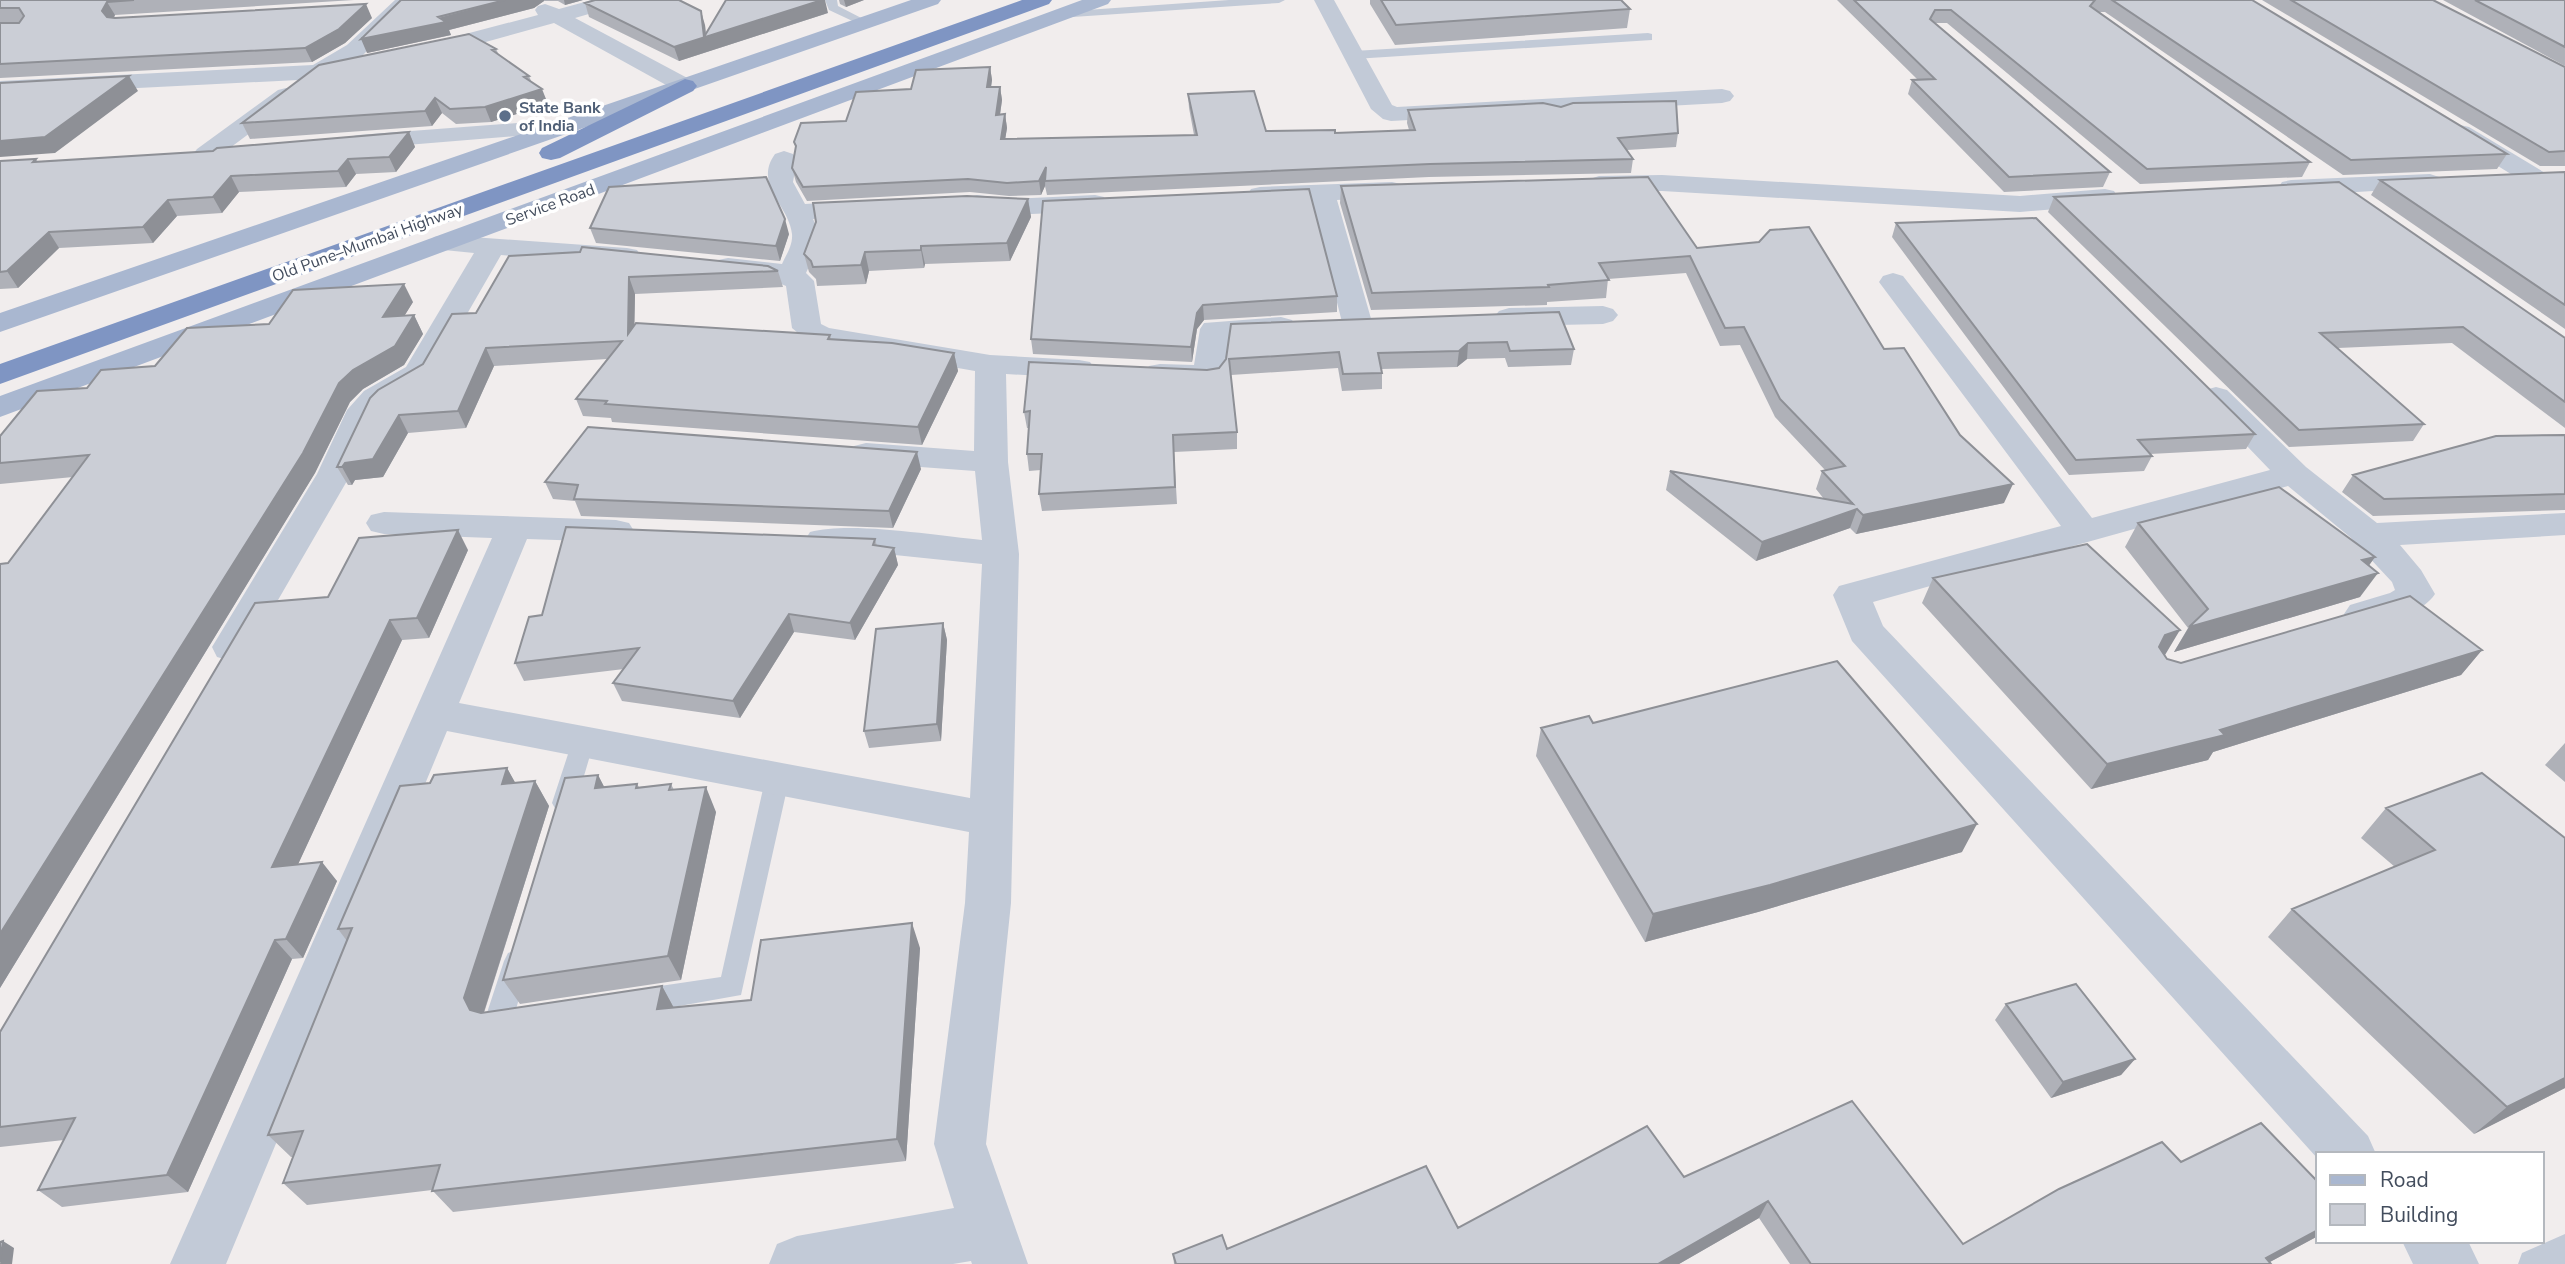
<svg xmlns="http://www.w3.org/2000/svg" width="2565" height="1264" font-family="'Nunito Sans',sans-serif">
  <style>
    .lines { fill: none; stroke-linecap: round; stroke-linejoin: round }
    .lane { fill: #c2cad7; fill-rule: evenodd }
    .street { fill: #c2cad7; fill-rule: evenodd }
    .primary { fill: #a9b7d0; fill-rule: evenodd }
    .highway { fill: #7f95c3; fill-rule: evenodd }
    .wall { fill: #afb1b8 }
    .shaded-wall { fill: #8e9096 }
    .building { fill: #cbced6; stroke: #8e9096; stroke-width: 2 }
    .service-dot { fill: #5c6f8a; stroke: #fff; stroke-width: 2.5 }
    .labels { text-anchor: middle; stroke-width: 7; stroke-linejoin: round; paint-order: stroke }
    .far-service-label { font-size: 16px; font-weight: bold; fill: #4e5e75; stroke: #fff; text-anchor: start }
    .far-street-label { font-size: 16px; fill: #434d5d; stroke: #fff }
  </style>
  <rect width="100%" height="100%" fill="#f1eded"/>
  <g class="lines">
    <path class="lane" d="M825,0H837L838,6L871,23L861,25L829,10Z
      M1229,0H1285L1279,3L1058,18L1052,15L1058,12Z
      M1648,33L1652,34V40L1354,59L1348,55L1354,51Z
      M583,733L591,736L594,742L576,803L572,810L564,812L556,810L552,803L572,742L575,736Z
      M777,771L785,774L789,780L741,995L640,1013L631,1009L627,1001L631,993L640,989L721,977L765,780L769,774Z
      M517,950L526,953L530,961L516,1009L524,1011L527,1020L524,1029L498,1034L488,1031L484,1022L504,961L508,953Z
      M2565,1234V1264H2518L2522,1253Z"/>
    <path class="street" d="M395,0H417L363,55L318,79L0,95V81L313,65L347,45Z
      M592,0H626L623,4L575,18L693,81L697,86L693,91H677L554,23L428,58L420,56L417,51L420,46L538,15L535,10L538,6L545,4L559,9Z
      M1314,0H1334L1392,105L1397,107L1722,89L1730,91L1734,96L1730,101L1722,103L1391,121L1383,119L1371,109Z
      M286,88L294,90L298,95L294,100L215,159L206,162L197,159L193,154L197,149L278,90Z
      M569,119L578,121L581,126L578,131L358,149L349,147L346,142L349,137L358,135Z
      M2460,125L2469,127L2565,185V204L2556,202L2451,137L2448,132L2451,127Z
      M784,151L793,154L797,159L793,182L805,204L868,200L877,202L881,208L877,214L813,219C824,240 815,253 806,273L814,281L821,324L829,328L990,355L1079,360L1090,362L1095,369L1090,376L1079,378L1006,374L1008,462L1019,554L1011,903L986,1144L1028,1264H972L971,1261L953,1264H769L777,1244L797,1236L954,1208L934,1144L965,903L969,832L447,731L226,1264H170L492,538L384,534L371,531L366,523L371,515L384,512L616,520L629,523L634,531L629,539L616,542L527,539L459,703L970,798L982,564L885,554L823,552L810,548L805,540L810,532C852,521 936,536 982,540L975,471L866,463L854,460L849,453L854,446L866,443L974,451L975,371L809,342L792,328L786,286L772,280L718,272L714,266L718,260L728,258L782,264C786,255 793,245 792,234C789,205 753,185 775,154Z
      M2430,174L2439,177L2443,182L2439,187L2291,196L2282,194L2278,188L2282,182L2291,180Z
      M1662,175L2020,196L2105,189L2114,191L2118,197L2114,203L2105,205L2020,212L1662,191L1599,192L1590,189L1586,184L1590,179L1599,176Z
      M1392,182L1401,184L1405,190L1401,196L1337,200L1372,322L1368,328L1357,331L1346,328L1342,322L1311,201L1260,203L1251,201L1247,195L1251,189L1260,187Z
      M977,195L1009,199L1095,195L1104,197L1108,203L1104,209L1095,211L1009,215L968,209L964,203L968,197Z
      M444,235L627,248L637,250L641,256L637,262L627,264L501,255L429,380L386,405L377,414L351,474L245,657L231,661L217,657L212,647L317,474L347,410L364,391L406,367L474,253L434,249L430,243L434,237Z
      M1893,273L1903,276L2092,518L2270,470L2200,397L2205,390L2216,387L2227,390L2306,467L2377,523L2565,513V535L2400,545L2421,570L2435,594C2422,615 2372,630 2350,623L2344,614L2350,605L2390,593L2395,590L2392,582L2350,537L2288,486L1873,602L1883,626L2368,1136L2376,1154H2318V1159L1852,641L1833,595L1839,586L2061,526L1879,282L1883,276Z
      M1603,306L1613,309L1618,315L1613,321L1603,324L1509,326L1499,323L1494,317L1499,311L1509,308Z
      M1281,317L1292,320L1296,326L1292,332L1229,337L1224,375L1219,382C1198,387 1170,385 1149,380L1144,373L1149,366L1160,364L1194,365L1200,329L1204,323Z
      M2402,1241H2468L2479,1264H2413Z"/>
    <path class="primary" d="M911,0H941L938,4L0,332V313Z
      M1082,0H1111L1108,4L0,417V396Z"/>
    <path class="highway" d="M1022,0H1052L1049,4L0,384V364Z
      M685,79L693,81L697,86L693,91L560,158L551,160L542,158L539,153L542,148Z"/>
  </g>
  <path class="wall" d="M0,0H354L115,15L114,18H372L345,43L312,62L0,78V23H19L20,22H0Z
    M401,0H583L565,5L558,1H544L534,8L449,30L451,35L367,53Z
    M839,0H864L846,7L840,4Z
    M1370,0H1621L1630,9L1627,28L1395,45L1370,4Z
    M1837,0H2252L2507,154L2497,169L2343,175L2105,12H2099L2310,162L2302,177L2140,184L1947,23H1935L2110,172L2103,187L2004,192L1908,94L1912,80L1917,79Z
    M2262,0H2433L2565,67V166H2540Z
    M2443,0H2565V66Z
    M585,3L705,25L706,34L828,13L679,61L589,17Z
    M496,49L499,55L529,76L532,83L548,104L491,122L456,124L442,113L432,126L250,139L242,123Z
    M990,67L992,80L991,87H1000L1002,100L1000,115L1005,114L1007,128L1005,139L1194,135L1189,108L1188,94L1266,131L1335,133L1409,130L1407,123L1408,110L1678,133L1676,147L1627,150L1633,159L1631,173L1429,177L1047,195L1045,186L1041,195L1009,196L970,192L807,201L796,182L792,168L796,149L794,142L846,121L911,89Z
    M409,132L415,147L396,172L356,174L346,187L239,192L222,213L177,216L153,243L59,248L18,288L0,289V161L36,159L38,162L213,151Z
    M2565,172V329L2371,195L2380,180Z
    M1341,186L1697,248L1884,349L2004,503L1856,534L1850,528L1756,561L1666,490L1670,471L1824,499L1816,489L1822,471L1825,470L1775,417L1740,345L1720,346L1686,273L1608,279L1606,298L1547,302V305L1371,310L1340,203Z
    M1309,189L1337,296V312L1204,320L1197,329L1192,362L1033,354L1031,339Z
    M2054,197L2565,338V428L2452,343L2338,348L2424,424L2413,441L2289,447L2048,212Z
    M1028,199L1031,217L1010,261L925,264L924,268L869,271L866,284L817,286L816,279L809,272L804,254Z
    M1896,223L2255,434L2246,449L2150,454L2152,456L2144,471L2069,475L1892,237Z
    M590,228L789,234L780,261L596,243Z
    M509,256L778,271L783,287L635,294L634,325L830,335L831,339L954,353L958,371L922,445L612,422L611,418L583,416L576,399L607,359L494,366L466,428L408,433L383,477L355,480L352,485H348L337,467L423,364L476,313Z
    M413,302L404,316L414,315L423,334L404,365L363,389L350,402L315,473L0,988V564L8,563L73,477L0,484V436L87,388L155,366L269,324Z
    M1559,312L1574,349L1571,365L1508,367L1505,358L1467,359L1457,367L1382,369V389L1342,391L1338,368L1231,375L1237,432V449L1174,452L1177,504L1042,511L1039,494L1041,470L1029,471L1027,454L1029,428H1027L1024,412L1219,368L1226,359Z
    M2565,435V510L2373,516L2342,492L2353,475Z
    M921,469L893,528L581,516L575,501L553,499L545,482Z
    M2138,523L2375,557L2369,565L2360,597L2174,652L2188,628L2125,547Z
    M875,539L877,546L894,548L898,565L855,640L794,632L740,718L622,701L613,683L624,669L524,681L515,663L542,615Z
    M468,550L429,638L402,640L298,864L337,881L303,958L292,959L188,1192L62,1207L38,1190L64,1140L0,1147V1032L328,597Z
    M1933,578L2165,655L2167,659L2181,663L2482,650L2461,675L2213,752L2208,760L2091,789L1922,603Z
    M943,623L947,640L941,741L869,748L864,731Z
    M1593,723L1962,852L1758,912L1645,942L1536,756L1541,728Z
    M2565,743V782L2545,765Z
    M507,768L515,783L535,781L549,806L484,1013L662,986L674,1008L751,1000L920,948L906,1161L453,1212L432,1190L307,1205L283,1183L293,1157H291L268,1135L347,941L338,929L430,783Z
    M598,775L604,787L637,784L639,787L671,784L674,790L716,812L681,980L520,1004L503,980Z
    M2386,808L2565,838V1088L2474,1134L2268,937L2292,909L2395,867L2361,838Z
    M2006,1004L2135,1059L2121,1075L2051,1098L1995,1020Z
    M2181,1162L2318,1182V1236L2270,1262L2271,1264H1790L1759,1218L1679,1264H1174L1173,1254L1458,1228L1684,1177L1963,1244Z"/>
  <path class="shaded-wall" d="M505,0H544V1L534,8L449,30L451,35L367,53L361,39Z
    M564,0H583L565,5Z
    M822,0H825L828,13L679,61L674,47L701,11L705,25L706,37Z
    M844,0H864L846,7Z
    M107,2L115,15L110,24L102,11Z
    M366,4L372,18L345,43L312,62L305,48Z
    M990,67L992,80L989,100L987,87Z
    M129,76L138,91L55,153L0,157V141Z
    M1000,87L1002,100L998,128L996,115Z
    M542,89L548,104L491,122L485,107Z
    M435,98L442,113L432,126L425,111Z
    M1005,114L1007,128L1003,153L1001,139Z
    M409,132L415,147L396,172L389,157Z
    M348,159L356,174L346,187L338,171Z
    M1046,167L1045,186L1041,195L1039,181Z
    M231,176L239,192L222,213L213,197Z
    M1028,199L1031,217L1010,261L1007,243Z
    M168,200L177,216L153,243L143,227Z
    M785,219L789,234L780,261L776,246Z
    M49,232L59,248L18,288L7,271Z
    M921,246L925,264L924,268L921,250Z
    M865,252L869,271L866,284L861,265Z
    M629,277L635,294L634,351L628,334Z
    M404,284L413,302L392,336L383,317Z
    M1203,305L1204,320L1197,329L1192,362L1191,347L1197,313Z
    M414,315L423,334L404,365L363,389L350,402L315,473L0,988V934L339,383Z
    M1468,343L1467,359L1457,367L1459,351Z
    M486,348L494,366L466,428L458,411Z
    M954,353L958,371L922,445L918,427Z
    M399,415L408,433L383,477L355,480L352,485L342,467L345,463Z
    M917,452L921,469L893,528L889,511Z
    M2013,484L2004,503L1856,534L1863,515Z
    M1857,509L1850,528L1756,561L1762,542Z
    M458,530L468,550L429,638L417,618Z
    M894,548L898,565L855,640L850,623Z
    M2375,557L2360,578L2378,573L2360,597L2174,652L2189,627L2362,560Z
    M789,614L794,632L740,718L733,701Z
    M390,620L402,640L288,886L272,867Z
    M943,623L947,640L941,741L937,724Z
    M2180,630L2165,655L2150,660L2165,635Z
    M2482,650L2461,675L2213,752L2208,760L2091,789L2107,764Z
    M507,768L521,793L502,784Z
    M598,775L611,800L595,788Z
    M535,781L549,806L481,1021L470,1010L464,998Z
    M706,787L716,812L681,980L668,956Z
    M1977,824L1962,852L1758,912L1645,942L1653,914Z
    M322,862L337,881L303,958L286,939Z
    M912,923L920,948L906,1161L897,1139Z
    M275,940L292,959L188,1192L167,1175Z
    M662,986L675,1010L657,1009Z
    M2135,1059L2121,1075L2051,1098L2063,1082Z
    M2565,1078V1088L2474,1134L2507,1107Z
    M1768,1201L1759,1218L1679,1264H1658Z
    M2318,1230V1236L2266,1264V1258Z
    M3,1241L14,1248L12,1264H0Z"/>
  <path class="building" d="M0,0H134L107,2L102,11L107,17L115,18L366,4L339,29L305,48L0,64V23H19L24,16L19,8H0Z
    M401,0H505L438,17L446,22L361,39Z
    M595,0H679L701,11L704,37L726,0H822L674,47L585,3Z
    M1381,0H1621L1630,9L1396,25Z
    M1854,0H2095L2090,6L2310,162L2147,169L1951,10H1935L1930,19L2110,172L2009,177L1912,80L1935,79Z
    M2112,0H2252L2507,154L2351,160Z
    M2291,0H2433L2565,67V151L2549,152Z
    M2475,0H2565V47Z
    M469,34L496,49L492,50L529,76L524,77L542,89L485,107L450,109L435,98L425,111L242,123L319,65Z
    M990,67L987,87H1000L996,115L1005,114L1001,139L1197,135L1188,94L1254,91L1266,131L1335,130V133L1415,130L1408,110L1543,103L1561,107L1573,103L1676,101L1678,133L1618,138L1633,159L1430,164L1045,181L1046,167L1039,181L1007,183L968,179L803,187L792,168L796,146L794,142L801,123L846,121L856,92L911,89L916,70Z
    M129,76L45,137L0,141V83Z
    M409,132L389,157L348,159L338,171L231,176L213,197L168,200L143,227L49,232L7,271L0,272V161L36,159L33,162L213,151L217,148Z
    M2565,172V305L2380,180Z
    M766,177L785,219L776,246L590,228L609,187Z
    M1648,177L1697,248L1759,242L1770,230L1809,227L1884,349L1904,348L1960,435L2013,484L1863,515L1857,509L1762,542L1670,471L1853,504L1822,471L1845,466L1780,399L1744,327L1725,328L1690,256L1599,263L1609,280L1548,285L1549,287L1372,293L1341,186Z
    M2339,182L2565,338V402L2463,327L2320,333L2424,424L2299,430L2054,197Z
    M1309,189L1337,296L1203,305L1197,313L1191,347L1031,339L1043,201Z
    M967,196L1028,199L1007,243L921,246V250L865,252L861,265L813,267L811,261L804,254L816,222L813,203Z
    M2036,218L2255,434L2138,440L2152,456L2076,460L1896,223Z
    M582,247L768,266L778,271L629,277L628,334L636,323L830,335L828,339L892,343L954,353L918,427L605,404L607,401L576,399L622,341L486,348L458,411L399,415L373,459L345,463L342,467H337L370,398L378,390L423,364L452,314L476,313L509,256L580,252Z
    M404,284L383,317L414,315L395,346L353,370L339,383L303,453L0,934V564L8,563L89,455L0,463V436L37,391L87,388L101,370L155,366L187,328L269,324L293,290Z
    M1559,312L1574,349L1510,351L1507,342L1468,343L1459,351L1378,353L1382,373L1343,374L1339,352L1229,359L1237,432L1173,435L1175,487L1039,494L1042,454H1027L1030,411L1024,412L1029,362L1207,370L1219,368L1226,359L1231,324Z
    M588,427L917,452L889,511L574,499L578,485L545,482Z
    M2565,435V494L2384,499L2353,475L2496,436Z
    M2279,487L2375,557L2362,560L2378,573L2189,627L2208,609L2138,523Z
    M566,527L875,539L873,545L894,548L850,623L789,614L733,701L613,683L639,648L515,663L529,617L542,615Z
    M458,530L417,618L390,620L272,867L322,862L286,939L275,940L167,1175L38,1190L75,1118L0,1127V1032L255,603L328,597L359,538Z
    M2087,544L2180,630L2165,635L2159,647L2167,659L2181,663L2410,596L2482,650L2220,730L2225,735L2107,764L1933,578Z
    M943,623L937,724L864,731L876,629Z
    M1837,661L1977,824L1770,885L1653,914L1541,728L1589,716L1593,723Z
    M507,768L502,784L535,781L464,998L470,1010L481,1013L662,986L657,1009L751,1000L761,940L912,923L897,1139L432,1191L440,1165L283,1183L303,1131L268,1135L352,928L338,929L400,786L430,783L434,775Z
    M2482,773L2565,838V1078L2507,1107L2292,909L2435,850L2386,808Z
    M598,775L595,788L637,784L636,788L671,784L669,790L706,787L668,956L503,980L565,778Z
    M2076,984L2135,1059L2063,1082L2006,1004Z
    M1852,1101L1963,1244L2059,1189L2162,1142L2181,1162L2261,1123L2318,1182V1230L2266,1258L2271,1264H1811L1768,1201L1658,1264H1176L1173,1254L1222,1235L1227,1249L1426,1166L1458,1228L1647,1126L1684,1177Z
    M3,1241L0,1262V1242Z"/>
  <circle class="service-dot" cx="505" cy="116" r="7"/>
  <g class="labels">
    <g class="far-service-label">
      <text x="519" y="113">State Bank<tspan x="519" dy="18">of India</tspan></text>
    </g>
    <g class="far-street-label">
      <text transform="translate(550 204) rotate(-20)" y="6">Service Road</text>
      <text transform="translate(367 242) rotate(-20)" y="6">Old Pune–Mumbai Highway</text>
    </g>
  </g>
  <rect x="2316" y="1152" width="228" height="91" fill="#ffffff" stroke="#b4b8be" stroke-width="2"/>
  <rect x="2330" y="1175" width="35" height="10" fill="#a9b7d0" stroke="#b4b8be" stroke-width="2"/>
  <text x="2380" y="1187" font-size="21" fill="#434d5d">Road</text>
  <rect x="2330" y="1204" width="35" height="21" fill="#cbced6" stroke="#b4b8be" stroke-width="2"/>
  <text x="2380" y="1222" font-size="21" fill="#434d5d">Building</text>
</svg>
